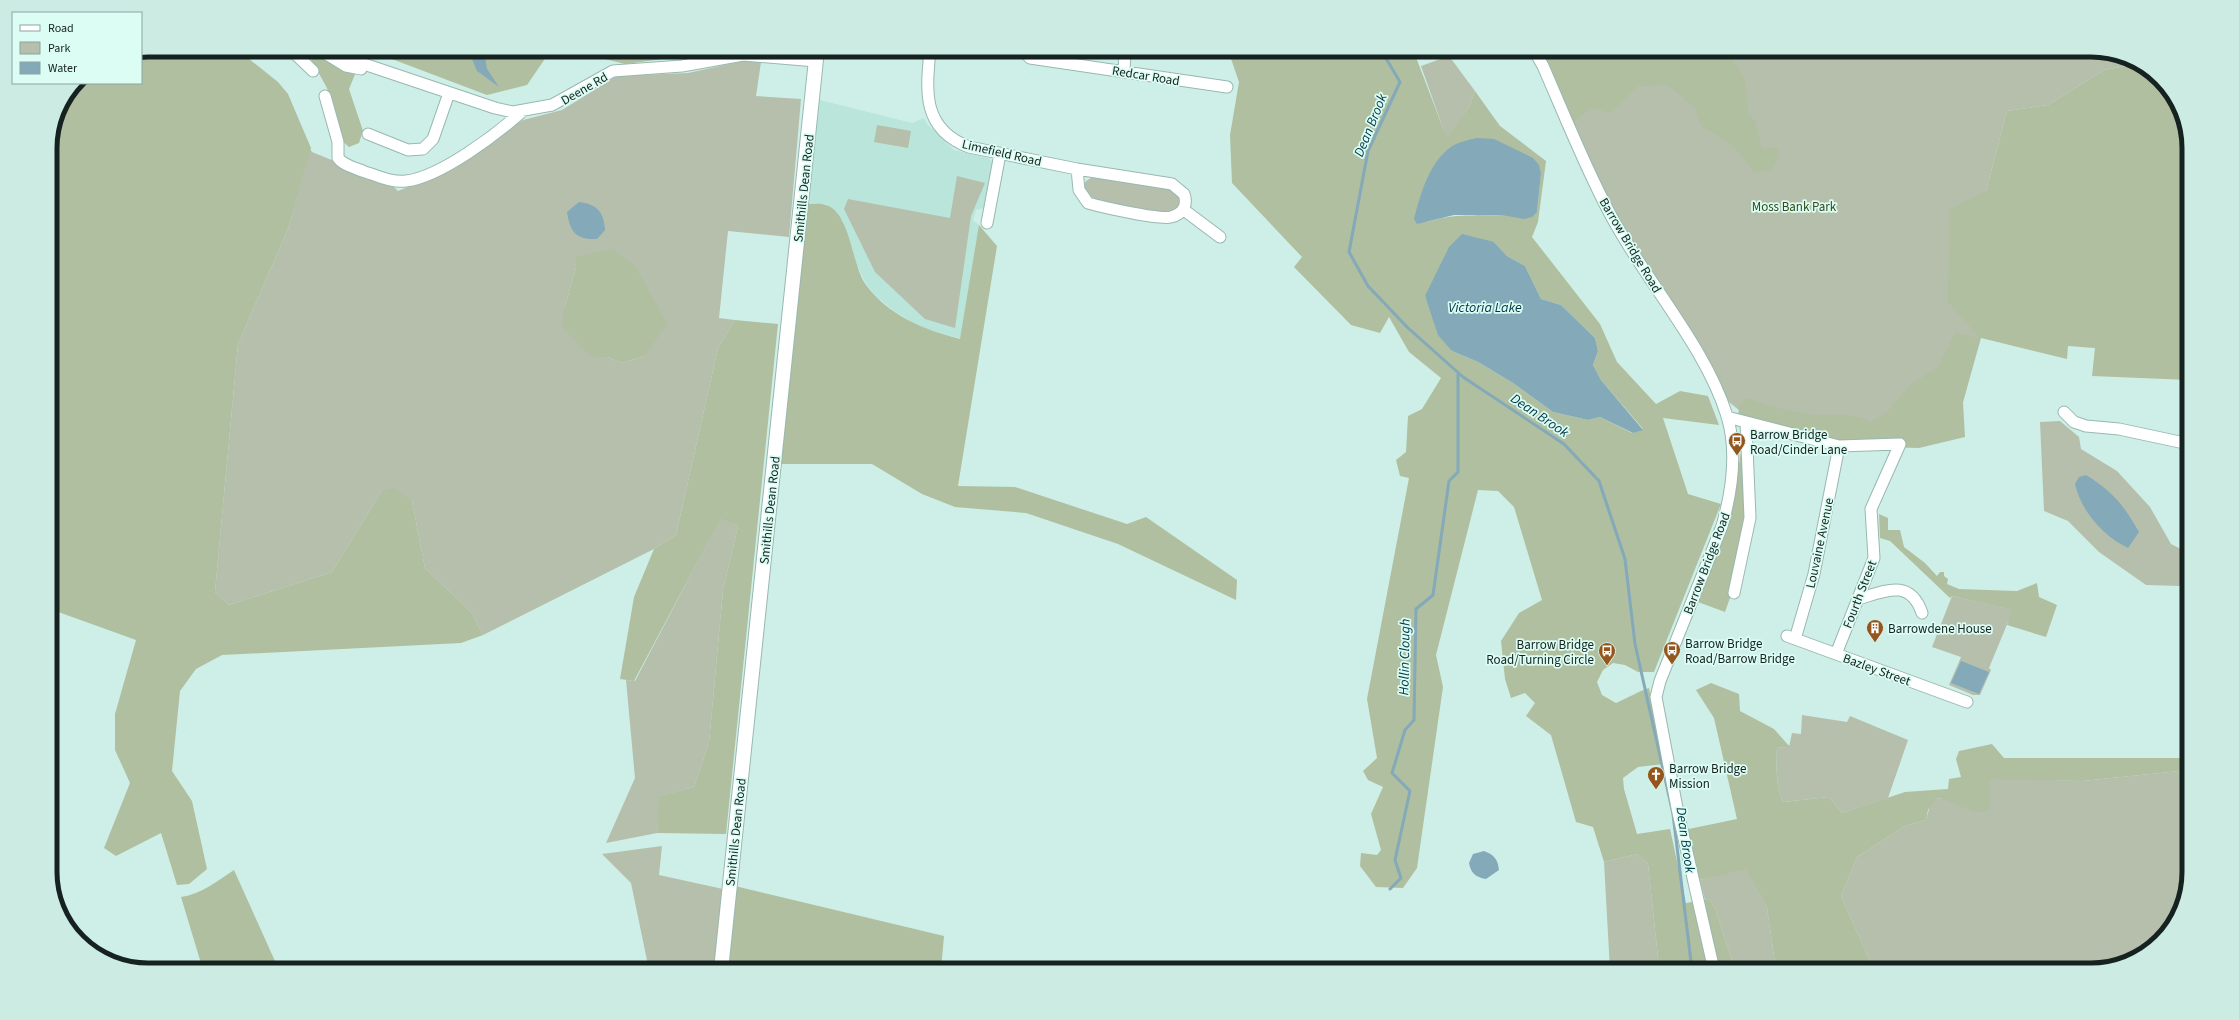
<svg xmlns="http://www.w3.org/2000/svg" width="2239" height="1020" font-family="'Source Sans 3',sans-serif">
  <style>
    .built { fill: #bae5da }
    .green { fill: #b5bfac; fill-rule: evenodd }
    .forest { fill: #afbfa0; fill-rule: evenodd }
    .water { fill: #84a9b9 }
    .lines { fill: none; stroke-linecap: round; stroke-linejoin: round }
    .stream { stroke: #84a9b9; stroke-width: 3 }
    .minor-casing { stroke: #98b8b0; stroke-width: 13 }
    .tertiary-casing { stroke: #98b8b0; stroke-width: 16 }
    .minor { stroke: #fff; stroke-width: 11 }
    .tertiary { stroke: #fff; stroke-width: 14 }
    .labels { text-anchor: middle; stroke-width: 3.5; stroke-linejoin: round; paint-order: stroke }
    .street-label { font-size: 13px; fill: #16221f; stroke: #dbfdf4 }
    .park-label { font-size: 13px; fill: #344a1b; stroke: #dbfdf4 }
    .poi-label { font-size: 13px; fill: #16221f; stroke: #dbfdf4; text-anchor: start }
    .water-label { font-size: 14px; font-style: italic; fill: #003547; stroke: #dbfdf4 }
    .rim { fill: none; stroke: #16221f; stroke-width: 5 }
  </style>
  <rect width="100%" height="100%" fill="#ceefe7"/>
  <path class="built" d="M820,100L912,123L924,118L927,124L954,150L988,158L993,162L984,208L976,210L973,220L979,225V234L961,339L922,328L894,311L877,297L866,284L856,263L843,221L826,204H808Z"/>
  <path class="green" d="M1538,50H2091L2129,58L2137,64L2104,70L2048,105L2007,111L1986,191L1980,338L1963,402L1899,439L1746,416L1729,402L1708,361L1613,212Z
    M1449,56L1475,91L1469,107L1448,137L1443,128L1421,66Z
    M743,61L761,62L756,96L801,99L789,237L728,231L719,318L735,320L718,348L676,535L654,549L483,635L471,612L425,568L412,501L381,492L332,572L229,605L215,592L238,344L288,229L310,149L312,152L391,184L398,191L439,174L523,120L562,110L617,76L688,73ZM576,268L645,356L622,363L607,357H591L564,309Z
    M877,125L911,131L908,148L874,142Z
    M957,176L985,183L971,216L955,328L925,319L875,272L844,209L848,199L950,218Z
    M1094,176L1171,189L1179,194L1181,201L1178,209L1167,213L1091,200L1083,187L1086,181Z
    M2060,421L2079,437L2081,449L2117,471L2150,507L2171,544L2189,553V602L2180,586L2146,585L2099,552L2068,521L2044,511L2040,422Z
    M721,517L738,526L723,590L709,743L694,787L660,796L657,833L606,843L635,778L626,680L635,681Z
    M1952,596L2013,610L1989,668L1991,670L1980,695H1973L1949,685L1961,657L1932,647Z
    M1802,715L1847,722L1850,716L1908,740L1888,798L1842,813L1829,797L1783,802C1775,785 1777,766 1776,748L1789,747L1792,733L1801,734Z
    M2189,770V872L2181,910L2146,953L2092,970H1874L1841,896L1857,857L1905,826L1926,820L1931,802L1936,798L1943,799L1989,778L2082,781Z
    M662,846L659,875L723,889L714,970H649L631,883L602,854Z
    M1637,854L1648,864L1659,967L1665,970H1610L1604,862Z
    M1746,868L1767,908L1776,970H1735L1715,908L1709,899L1705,900L1700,880Z"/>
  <path class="forest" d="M148,50H238L278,82L288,94L311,148L288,229L238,344L215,592L229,605L332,572L381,492L394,488L412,501L425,568L471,612L483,635L461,643L222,655L196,669L180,691L172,771L192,801L207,869L189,884L177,885L161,833L116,856L104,848L130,783L115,750V714L136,640L50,609V141L58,110L76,83H141V51Z
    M306,50H365L349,89L363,131L359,143L349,147L340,139L327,88Z
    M368,50H551L527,85L487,95Z
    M585,50H732L625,64L601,58Z
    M1228,50H1296L1299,57L1313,50L1414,52L1443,128L1448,136L1469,107L1475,91L1500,126L1546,161L1538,222L1532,237L1600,324L1617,362L1656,404L1680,391L1708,396L1719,425L1663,418L1688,494L1721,504L1654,672H1638L1625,665L1613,663L1603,670L1597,682L1602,695L1616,703C1628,698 1637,692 1649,688L1664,764L1638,767L1623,778L1624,789L1637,834L1670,829L1686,903L1709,899L1715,908L1735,970H1665L1659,967L1648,864L1637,854L1604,862L1593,827L1576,822L1551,735L1526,716L1535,703L1525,693L1511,698L1505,679L1501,641L1519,613L1542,600L1514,507L1498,491L1478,490L1436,655L1443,687L1417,868L1403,888L1376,887L1360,866L1361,853L1377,855L1381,850L1371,814L1383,787L1368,780L1363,771L1377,758L1367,699L1409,478L1400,476L1396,460L1406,452L1408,416L1422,409L1441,378L1409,352L1389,317L1380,333L1351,325L1294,267L1302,257L1232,183L1230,135L1239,82ZM1541,174L1537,212C1525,213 1514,215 1502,215C1474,216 1449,213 1422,224ZM1494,242L1507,256L1525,266L1541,299L1561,305L1595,338L1598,351L1593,365L1601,380L1643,429L1632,433L1600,417L1588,420L1553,412L1513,383L1478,362L1452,351L1432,315L1425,296Z
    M1534,50H1725L1745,78L1748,114L1755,121L1762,149L1777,147L1779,158L1771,169L1754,173C1742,150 1723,139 1701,126L1695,108L1668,85L1638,86L1611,113L1592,108L1569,125Z
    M2137,64L2172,93L2189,141V380L2092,376L2095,348L2068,346L2067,359L1981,338L1963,402L1965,437L1919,448L1839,446L1737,420L1740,404L1746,398C1772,407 1795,414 1822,415C1845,417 1848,411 1871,422L1888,411L1910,385L1938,367L1955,333L1980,338L1948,302L1950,209L1986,191L2007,111L2048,105L2104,70Z
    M808,204C814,204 821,203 826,205C851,213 851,264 866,285C889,316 925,330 960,339L979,225L997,246L958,486L1015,487L1127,524L1146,517L1237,580L1236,600L1118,544L1026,513L955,507L922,494L872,464H780Z
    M612,249L635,266L667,323L645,356L622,363L607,357H591L562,327L564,309L576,268V257Z
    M735,320L778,324L726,834L657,833L659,796L694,787L709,743L723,590L738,526L721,518L634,681L620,679L634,597L654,549L676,535L718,348Z
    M1741,452L1746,512L1731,595L1725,612L1698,602L1732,507Z
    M1879,514L1888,518V530H1900L1904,547L1925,563L1937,576L1940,572H1944V576L1948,579L1947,584L1959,589L2017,591L2037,583L2039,597L2057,605L2046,637L2007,625L2012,610L1952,596L1950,598L1890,541L1880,538Z
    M1711,683L1739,694L1740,711L1774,729L1790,747L1776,748C1777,767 1775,785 1783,802L1829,797L1842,813L1905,792L1948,789L1949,779L1961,777L1956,759L1959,751L1992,744L2004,758H2189V770L2082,781L1990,779V810L1975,812L1943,799L1936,798L1928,810L1926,820L1905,826L1857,857L1841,896L1874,970H1776L1767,908L1746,869L1700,880L1684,830L1737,819L1714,718L1696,690Z
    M234,870L279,970H203L181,897C202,894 217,881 234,870Z
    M735,886L944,936L941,970H726Z"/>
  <path class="water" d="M465,50H484L487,69L499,87L477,71L469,52Z
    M1477,138L1494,139L1533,158L1539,165L1541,174L1537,212L1532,217L1524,219L1502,215H1454L1417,224L1414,219C1420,196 1429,162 1451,147C1458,142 1468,140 1477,138Z
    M579,202C597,204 604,212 605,230L597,239C576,240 570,232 567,212Z
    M1462,234L1494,242L1507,256L1525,266L1541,299L1561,305L1595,338L1598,351L1593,365L1601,380L1643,430L1633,433L1600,417L1588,420L1553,412L1513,383L1478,362L1452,351L1438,335L1425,296L1449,247Z
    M2086,475C2113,492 2123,504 2139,532L2128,548C2103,536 2081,511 2075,484L2079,477Z
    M1961,661L1989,672L1979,694L1951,683Z
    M1484,851C1494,855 1498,859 1499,870L1486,879C1475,877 1471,873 1469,863L1473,854Z"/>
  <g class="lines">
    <path class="stream" d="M1384,55L1400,82L1368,151L1349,252L1368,286L1407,327L1463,377L1564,444L1599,481L1625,559L1635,644L1673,814L1692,970
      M1390,889L1401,878L1395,860L1410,791L1392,773L1405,730L1414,720L1416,609L1433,595L1449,481L1458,472V372"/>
    <defs>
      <path id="minor" d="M291,50L313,71
        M320,50L346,66L361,69
        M337,50L352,60L495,108L513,112L552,105L613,71L682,66L743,55L816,61
        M930,50C926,92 922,129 969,147L1077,169L1172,184L1184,194C1188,205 1183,214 1171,217C1159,220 1102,207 1088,203L1079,190L1077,169
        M1022,50L1030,58L1227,87
        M1534,50L1543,66C1564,114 1585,167 1609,212C1643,278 1705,345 1727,416C1738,452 1732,491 1722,526L1660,681L1656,697L1677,808L1714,970
        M1124,71L1125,50
        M325,96L338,142V158C344,166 356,168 365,172C379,176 392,183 406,181C441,177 498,133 524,110
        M368,134L408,150L423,149L433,139L449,93
        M1184,210L1220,237
        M987,223L1000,154
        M2064,412L2074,422L2086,426L2119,429L2189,444
        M1727,417L1839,446L1900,444L1871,509L1874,558L1836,654
        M1734,593L1750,518L1746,422
        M1858,599C1885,591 1910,578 1922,613
        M1787,636L1967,702
        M1795,639L1814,574L1839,446"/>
      <path id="tertiary" d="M721,970L817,50"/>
    </defs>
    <use href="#minor" class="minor-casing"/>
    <use href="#tertiary" class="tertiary-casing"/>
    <use href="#minor" class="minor"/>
    <use href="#tertiary" class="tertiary"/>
  </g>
  <defs>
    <symbol id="bus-pin" viewBox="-11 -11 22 30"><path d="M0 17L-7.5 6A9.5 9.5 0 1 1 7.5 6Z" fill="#95561d" stroke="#dbfdf4"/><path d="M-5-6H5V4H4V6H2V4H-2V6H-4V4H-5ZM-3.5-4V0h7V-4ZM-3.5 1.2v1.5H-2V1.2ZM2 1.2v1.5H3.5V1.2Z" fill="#fff"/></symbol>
    <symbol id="building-pin" viewBox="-11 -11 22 30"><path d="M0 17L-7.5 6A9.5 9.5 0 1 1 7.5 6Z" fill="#95561d" stroke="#dbfdf4"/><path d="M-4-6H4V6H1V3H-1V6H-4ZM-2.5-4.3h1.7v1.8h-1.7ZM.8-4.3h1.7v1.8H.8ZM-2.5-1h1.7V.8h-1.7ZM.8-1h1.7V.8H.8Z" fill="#fff"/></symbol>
    <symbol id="church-pin" viewBox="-11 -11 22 30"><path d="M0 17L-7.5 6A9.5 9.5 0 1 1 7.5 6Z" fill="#95561d" stroke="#dbfdf4"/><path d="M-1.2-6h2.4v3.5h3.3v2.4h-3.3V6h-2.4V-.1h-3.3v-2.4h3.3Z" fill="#fff"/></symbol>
  </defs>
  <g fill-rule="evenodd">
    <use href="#bus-pin" x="1727" y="431" width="20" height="27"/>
    <use href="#building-pin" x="1865" y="618" width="20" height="27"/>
    <use href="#bus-pin" x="1662" y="640" width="20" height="27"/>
    <use href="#bus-pin" x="1597" y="641" width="20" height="27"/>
    <use href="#church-pin" x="1646" y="765" width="20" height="27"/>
  </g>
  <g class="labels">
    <g class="street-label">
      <text transform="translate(1146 75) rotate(9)" y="5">Redcar Road</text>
      <text transform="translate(584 88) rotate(-30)" y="5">Deene Rd</text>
      <text transform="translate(1002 152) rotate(13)" y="5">Limefield Road</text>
      <text transform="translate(803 188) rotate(-84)" y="5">Smithills Dean Road</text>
      <text transform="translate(1631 245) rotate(59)" y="5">Barrow Bridge Road</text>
      <text transform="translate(769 510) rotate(-84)" y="5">Smithills Dean Road</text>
      <text transform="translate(1819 543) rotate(-78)" y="5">Louvaine Avenue</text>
      <text transform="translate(1706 563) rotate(-69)" y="5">Barrow Bridge Road</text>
      <text transform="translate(1859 594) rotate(-69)" y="5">Fourth Street</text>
      <text transform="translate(1877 669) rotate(20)" y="5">Bazley Street</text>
      <text transform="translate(735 832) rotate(-84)" y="5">Smithills Dean Road</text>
    </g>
    <g class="park-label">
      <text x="1794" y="211">Moss Bank Park</text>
    </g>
    <g class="poi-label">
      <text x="1750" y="439">Barrow Bridge<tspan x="1750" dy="15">Road/Cinder Lane</tspan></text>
      <text x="1888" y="633">Barrowdene House</text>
      <text x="1685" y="648">Barrow Bridge<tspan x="1685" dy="15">Road/Barrow Bridge</tspan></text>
      <text x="1594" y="649" text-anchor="end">Barrow Bridge<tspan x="1594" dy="15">Road/Turning Circle</tspan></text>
      <text x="1669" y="773">Barrow Bridge<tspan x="1669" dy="15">Mission</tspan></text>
    </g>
    <g class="water-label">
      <text transform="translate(1370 125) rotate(-68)" y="5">Dean Brook</text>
      <text x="1485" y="312">Victoria Lake</text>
      <text transform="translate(1540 415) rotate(34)" y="5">Dean Brook</text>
      <text transform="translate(1404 657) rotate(-89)" y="5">Hollin Clough</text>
      <text transform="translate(1686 840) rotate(82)" y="5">Dean Brook</text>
    </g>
  </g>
  <path d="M0 0H2239V1020H0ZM148 57H2091A91 91 0 0 1 2182 148V872A91 91 0 0 1 2091 963H148A91 91 0 0 1 57 872V148A91 91 0 0 1 148 57Z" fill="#cbebe3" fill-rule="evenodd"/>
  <path class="rim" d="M148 57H2091A91 91 0 0 1 2182 148V872A91 91 0 0 1 2091 963H148A91 91 0 0 1 57 872V148A91 91 0 0 1 148 57Z"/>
  <rect x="12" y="12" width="130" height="72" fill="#dbfdf4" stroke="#8ca59f"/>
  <rect x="20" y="25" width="20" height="6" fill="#ffffff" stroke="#8ca59f"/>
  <text x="48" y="32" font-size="12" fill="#16221f">Road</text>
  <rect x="20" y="42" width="20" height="12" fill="#b5bfac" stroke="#8ca59f"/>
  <text x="48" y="52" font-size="12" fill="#16221f">Park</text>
  <rect x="20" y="62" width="20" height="12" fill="#84a9b9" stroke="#8ca59f"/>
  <text x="48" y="72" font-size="12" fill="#16221f">Water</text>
</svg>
